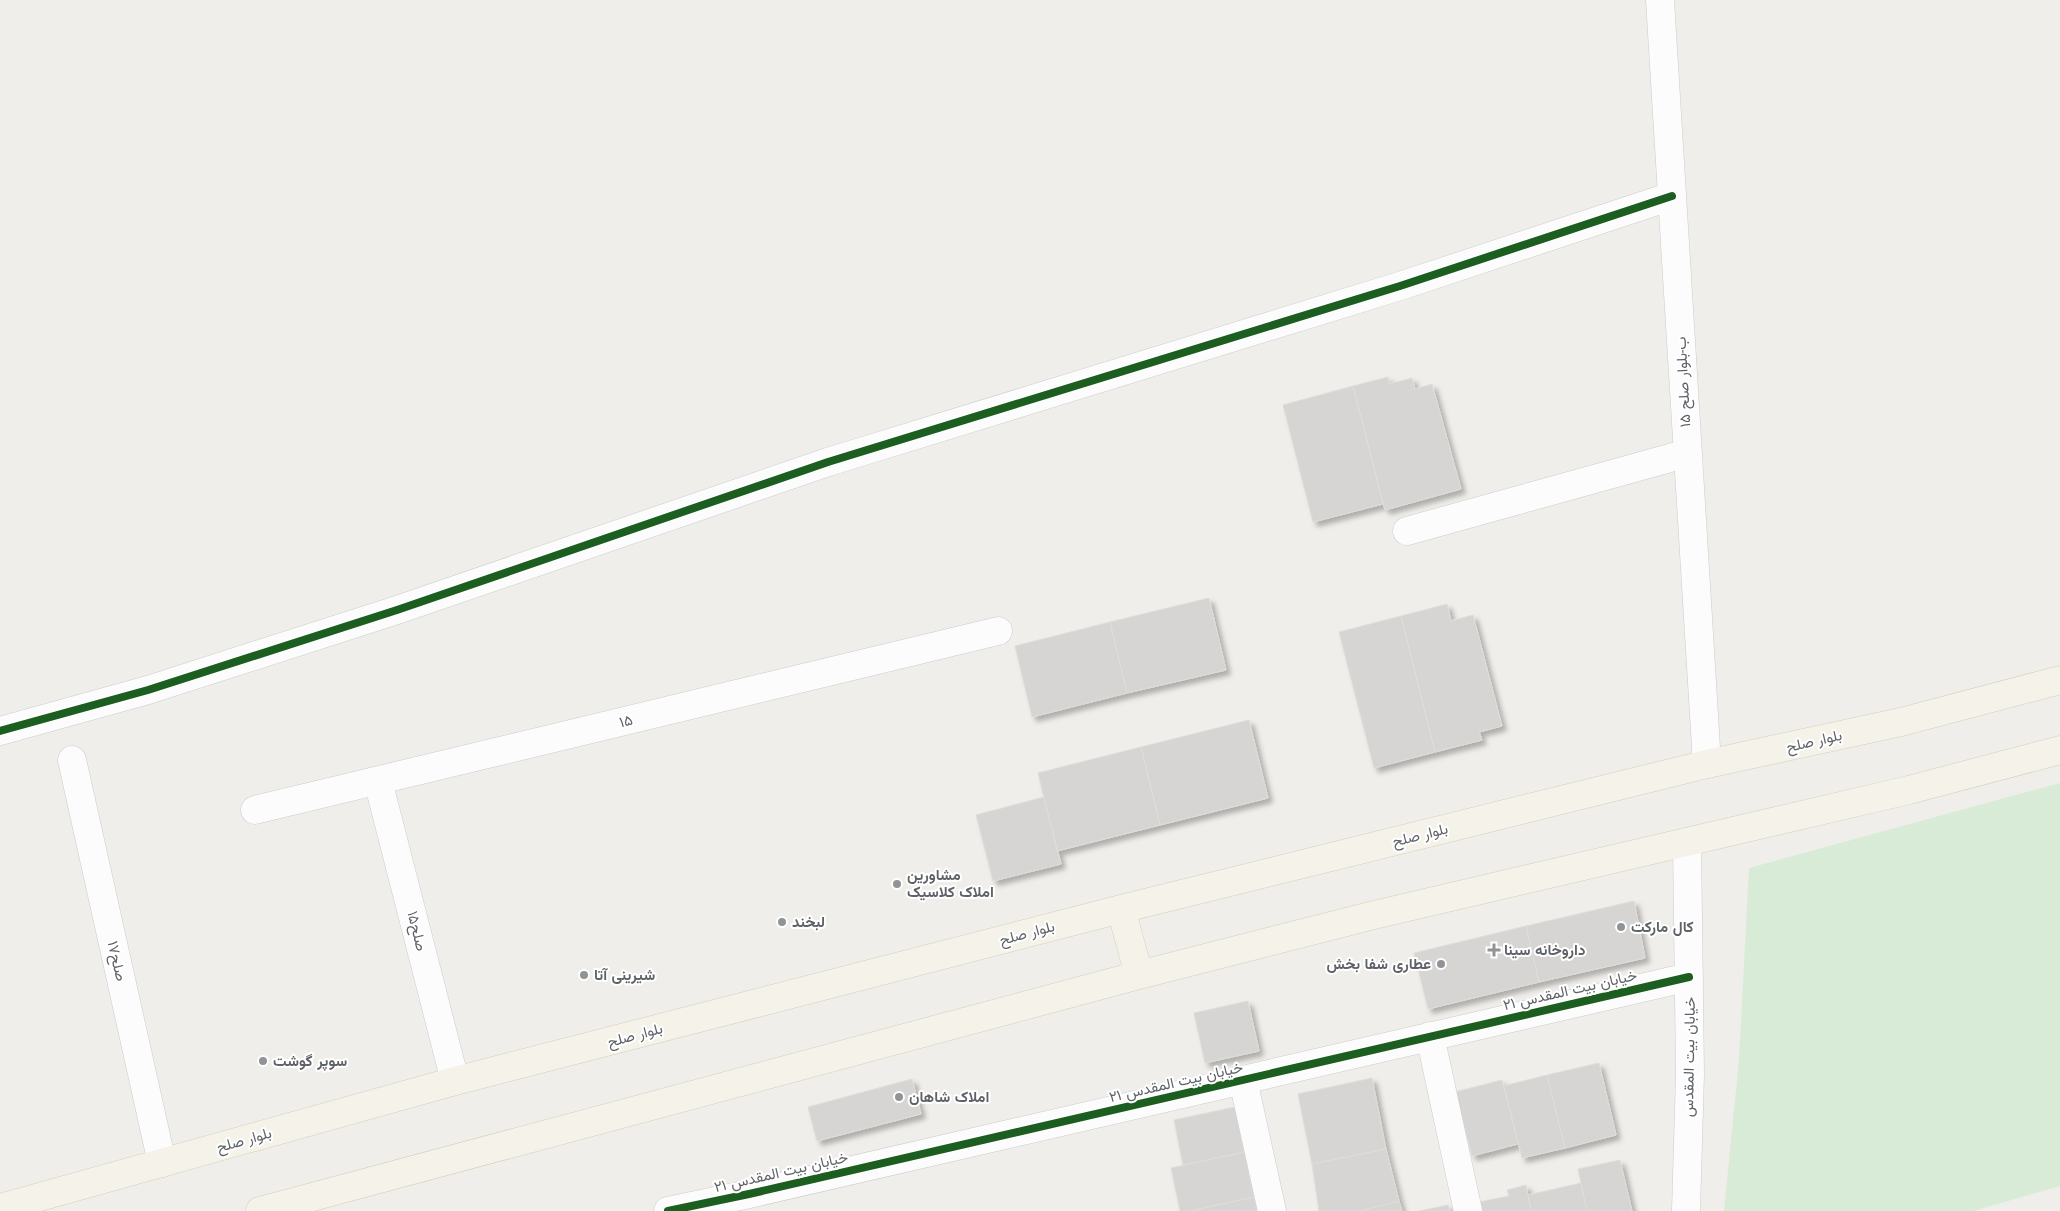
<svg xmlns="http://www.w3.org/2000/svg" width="2060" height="1211" font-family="Jost,Vazirmatn,sans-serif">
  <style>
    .green { fill: #d8ebd6 }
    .building { fill: #d6d5d3; stroke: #deddd9; filter: url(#shadow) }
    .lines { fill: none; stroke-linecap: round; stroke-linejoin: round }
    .minor-casing { stroke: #cbcccc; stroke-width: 29 }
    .major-casing { stroke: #d7ceb8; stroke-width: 29 }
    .minor { stroke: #fdfcfc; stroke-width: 28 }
    .major { stroke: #f4f2e9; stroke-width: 28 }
    .cycleway-casing { stroke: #fff; stroke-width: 11 }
    .cycleway { stroke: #1b5e20; stroke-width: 8 }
    .poi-dot { fill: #919496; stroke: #fff; stroke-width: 2 }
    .labels { text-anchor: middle; stroke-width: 4; stroke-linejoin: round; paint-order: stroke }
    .street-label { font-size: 15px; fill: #5f6368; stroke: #fff }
    .poi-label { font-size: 15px; font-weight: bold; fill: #5f6368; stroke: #fff; text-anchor: start }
  </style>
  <defs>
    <filter id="shadow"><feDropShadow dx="4.5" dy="4.5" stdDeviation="2.5" flood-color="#0004"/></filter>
  </defs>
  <rect width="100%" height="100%" fill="#efeeea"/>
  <path class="green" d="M2060,783V1186L1973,1211H1724L1739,1060L1749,868Z"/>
  <path class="building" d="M1388,377L1389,384L1412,378L1415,389L1432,384L1461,489L1385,510L1353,386Z
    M1353,386L1383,504L1313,522L1283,405Z
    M1209,598L1226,670L1127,693L1110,622Z
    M1447,604L1451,621L1473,615L1502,726L1479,732L1482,740L1435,752L1401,616Z
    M1401,616L1435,752L1374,768L1339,632Z
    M1110,622L1127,693L1032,717L1015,646Z
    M1249,720L1268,798L1160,825L1141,747Z
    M1141,747L1160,825L1057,851L1038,773Z
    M1044,797L1061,864L993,881L976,815Z
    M1634,901L1645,958L1539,982L1526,926Z
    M1526,926L1539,982L1428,1009L1414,953Z
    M1248,1001L1259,1051L1205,1063L1194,1013Z
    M1599,1063L1616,1135L1565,1148L1547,1075Z
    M1547,1075L1565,1148L1522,1158L1504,1086Z
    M1372,1078L1386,1149L1312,1164L1298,1094Z
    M912,1079L921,1114L817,1141L808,1107Z
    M1502,1080L1518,1144L1472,1156L1455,1092Z
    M1235,1107L1244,1152L1183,1165L1174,1120Z
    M1386,1149L1399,1201L1359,1211H1319L1312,1164Z
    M1244,1152L1254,1197L1190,1211H1180L1171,1168Z
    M1620,1160L1632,1211H1587L1578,1169Z
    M1581,1183L1587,1211H1531L1528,1195Z
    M1526,1185L1531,1211H1481L1479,1202L1509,1196L1507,1190Z
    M1254,1197L1257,1211H1190Z
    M1399,1201L1402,1211H1359Z
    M1448,1205L1450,1211H1419Z"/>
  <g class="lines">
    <defs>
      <path id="minor" d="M1660,0L1707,764
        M1407,531L1688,453
        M0,731L148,690L397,610L828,462L1400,286L1672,196
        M72,760L162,1163
        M378,781L455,1081
        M255,810L998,631
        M1430,1036L1468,1211
        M1243,1080L1272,1211
        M668,1211L749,1194L1689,977
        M1686,1211L1690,1074L1687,842"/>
      <path id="major" d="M1121,909L1139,975
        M0,1208L455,1081L1121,909L1707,764L1901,722L2060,680
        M260,1211L1139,975L1374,915L1909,790L2060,750"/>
    </defs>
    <use href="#minor" class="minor-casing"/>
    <use href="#major" class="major-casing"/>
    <use href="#minor" class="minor"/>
    <use href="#major" class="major"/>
    <defs>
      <path id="cycleway" d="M0,731L148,690L397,610L828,462L1400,286L1672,196
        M668,1211L749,1194L1689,977"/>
    </defs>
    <use href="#cycleway" class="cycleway-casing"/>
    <use href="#cycleway" class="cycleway"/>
  </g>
  <g class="poi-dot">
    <circle cx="897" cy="884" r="5"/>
    <circle cx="782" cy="922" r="5"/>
    <circle cx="1621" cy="927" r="5"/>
    <path d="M1491.5 942.5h5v5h5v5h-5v5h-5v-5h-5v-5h5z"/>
    <circle cx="1441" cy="964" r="5"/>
    <circle cx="584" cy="975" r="5"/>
    <circle cx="263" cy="1061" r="5"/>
    <circle cx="899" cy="1097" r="5"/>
  </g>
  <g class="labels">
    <g class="street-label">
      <text transform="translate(1683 382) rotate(-93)" y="5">۱۵ ب-بلوار صلح</text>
      <text transform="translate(626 721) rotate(-14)" y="5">۱۵</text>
      <text transform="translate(1814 741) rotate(-13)" y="5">بلوار صلح</text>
      <text transform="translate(1420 835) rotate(-14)" y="5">بلوار صلح</text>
      <text transform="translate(417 931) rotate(76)" y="5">صلح۱۵</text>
      <text transform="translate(1027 933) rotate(-15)" y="5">بلوار صلح</text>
      <text transform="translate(117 961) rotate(77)" y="5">صلح۱۷</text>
      <text transform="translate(1570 990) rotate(-13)" y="5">خیابان بیت المقدس ۲۱</text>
      <text transform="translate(635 1035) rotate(-15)" y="5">بلوار صلح</text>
      <text transform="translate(1689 1057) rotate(-89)" y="5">خیابان بیت المقدس</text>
      <text transform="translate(1176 1082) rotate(-13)" y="5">خیابان بیت المقدس ۲۱</text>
      <text transform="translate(244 1140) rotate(-16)" y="5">بلوار صلح</text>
      <text transform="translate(781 1172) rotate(-13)" y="5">خیابان بیت المقدس ۲۱</text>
    </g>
    <g class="poi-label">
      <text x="907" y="880">مشاورین<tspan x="907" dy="17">املاک کلاسیک</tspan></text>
      <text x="792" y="927">لبخند</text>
      <text x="1631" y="932">کال مارکت</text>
      <text x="1504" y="955">داروخانه سینا</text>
      <text x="1431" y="969" text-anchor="end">عطاری شفا بخش</text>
      <text x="594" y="980">شیرینی آتا</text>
      <text x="273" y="1066">سوپر گوشت</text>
      <text x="909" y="1102">املاک شاهان</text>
    </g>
  </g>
</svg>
